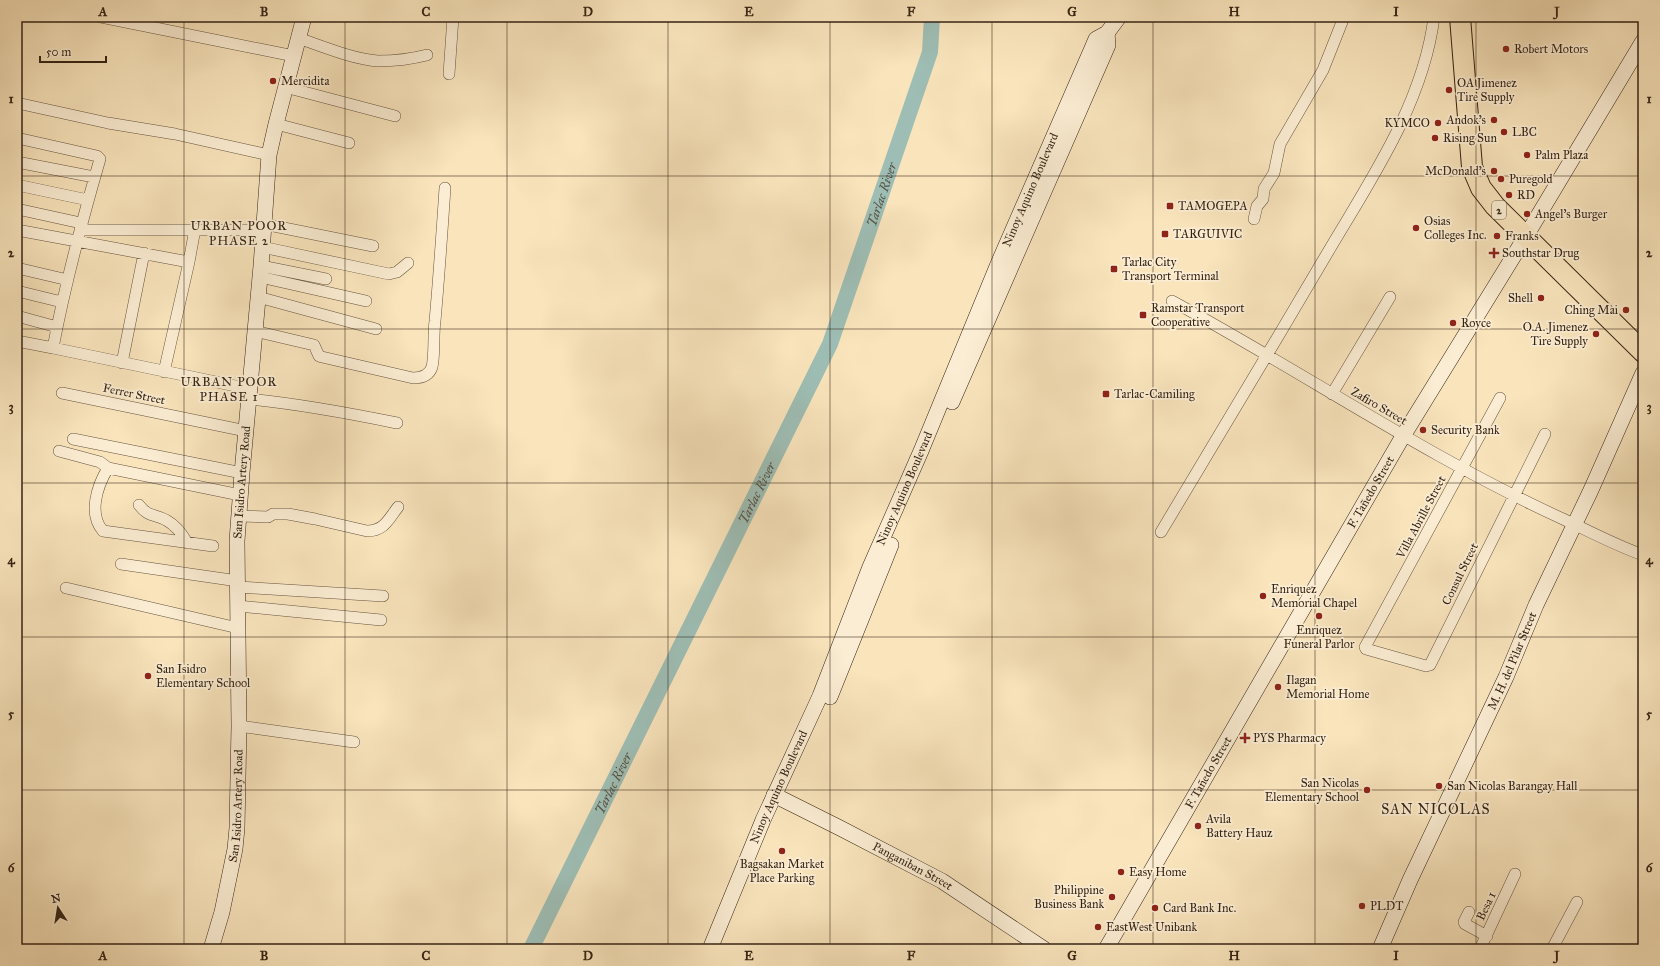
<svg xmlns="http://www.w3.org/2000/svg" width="1660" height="966" font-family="'IM FELL Great Primer',serif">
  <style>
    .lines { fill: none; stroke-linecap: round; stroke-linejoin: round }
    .river { stroke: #9ebeb5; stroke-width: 16 }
    .street-casing { stroke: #66533e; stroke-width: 12 }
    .secondary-casing { stroke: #352314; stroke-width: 16 }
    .highway-casing { stroke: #352314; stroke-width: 22 }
    .street { stroke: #fbedd3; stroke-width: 11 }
    .secondary { stroke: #fbedd3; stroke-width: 15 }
    .highway { stroke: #f9e4bc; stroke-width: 20 }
    .grid { fill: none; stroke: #352314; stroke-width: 1; stroke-opacity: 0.55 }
    .poi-dot { fill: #8f2418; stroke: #fbedd3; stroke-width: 1.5 }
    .labels { text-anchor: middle; stroke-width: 3.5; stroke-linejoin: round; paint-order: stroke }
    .shield { fill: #fbedd3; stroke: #70604d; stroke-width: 1 }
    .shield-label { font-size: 11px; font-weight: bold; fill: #352314 }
    .poi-label { font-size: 12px; fill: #352314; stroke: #fbedd3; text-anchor: start }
    .street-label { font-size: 12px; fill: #352314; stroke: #fbedd3 }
    .water-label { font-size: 13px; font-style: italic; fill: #545244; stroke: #fbedd3 }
    .neighbourhood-label { font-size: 13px; letter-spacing: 1px; fill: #352314; stroke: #fbedd3 }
    .quarter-label { font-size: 14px; letter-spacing: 1px; fill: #352314; stroke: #fbedd3 }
    .neatline { fill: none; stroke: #352314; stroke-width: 1.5 }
    .grid-label { font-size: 13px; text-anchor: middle; font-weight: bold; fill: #352314 }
  </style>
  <rect width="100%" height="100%" fill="#f9e4bc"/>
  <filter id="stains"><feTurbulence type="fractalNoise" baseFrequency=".005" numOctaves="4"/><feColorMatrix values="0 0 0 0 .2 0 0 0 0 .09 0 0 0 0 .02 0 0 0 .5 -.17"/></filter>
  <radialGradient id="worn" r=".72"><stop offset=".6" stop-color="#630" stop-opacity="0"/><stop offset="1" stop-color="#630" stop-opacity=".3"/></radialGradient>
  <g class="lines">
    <path class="river" id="s1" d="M531,949L830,344L930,52L932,17"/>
    <defs>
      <path id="street" d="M101,17L294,56
        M298,38C322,46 352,59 378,61C394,61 411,59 427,55
        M449,74L453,17
        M285,87L395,116
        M17,103L108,123L175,134L269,155
        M276,124L349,143
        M17,138L97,156L100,159C82,221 65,284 53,348L250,389
        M17,162L94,177
        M17,185L88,200
        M17,209L81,223
        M1254,219L1257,206L1263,199L1264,189L1274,173L1280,144L1323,70L1344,17
        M264,224L373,246
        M17,230L189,262
        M80,230H263
        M262,247L389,274L397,272L408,263
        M261,266L326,279
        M17,268L68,280
        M260,277L366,301
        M17,291L62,302
        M258,297L376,329
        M1172,301C1303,372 1427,457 1563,519C1589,531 1615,545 1643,555
        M17,316L57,327
        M255,331L314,345L319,356L322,357L413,378C421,378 429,376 432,367C435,354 433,335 435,321C439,277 442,232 445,188
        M17,341L53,348
        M122,363L144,253
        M164,372L189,262L195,229
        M62,393L246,431
        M1332,394L1390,297
        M1500,398L1365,647L1366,649L1426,666L1430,665L1545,434
        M249,399C299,404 348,413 397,423
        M73,439L242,473
        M59,451L100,462L108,468
        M139,505C148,517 154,514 166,520C175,525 182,533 187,543
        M240,516L268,517L273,514H288L315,519L367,531C384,531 388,520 398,507
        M1161,532C1216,440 1271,349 1325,257C1369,182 1423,105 1434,17
        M213,546L103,531C88,514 97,486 108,468L240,495
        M121,564L238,581
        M238,587L383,596
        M66,588L238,628
        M238,606L381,620
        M239,726L354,742
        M1469,912L1464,922L1465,924L1487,936
        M1480,949L1515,874
        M1552,949L1577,902"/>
      <g id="secondary">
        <path d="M952,402L1108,45L1107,33"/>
        <path d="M830,697L891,545"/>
        <path id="s2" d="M774,795L840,828L942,881L1044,949"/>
        <path id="s3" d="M211,949L222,912L235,849L237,828L239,726L237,541L242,473L261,266L269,155L276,124L304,17"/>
        <path id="s4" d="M710,949L763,820L820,696L870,567L921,451L998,264L1093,46L1096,39L1107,33L1119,17"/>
        <path id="s5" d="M1106,949L1403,436L1526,236L1643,41"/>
        <path id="s6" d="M1380,949L1410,880L1506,677L1536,605L1591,490L1643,373"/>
      </g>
      <path id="highway" d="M1460,17L1472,167L1481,188L1495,206L1643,352"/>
    </defs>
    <use href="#street" class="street-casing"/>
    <use href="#secondary" class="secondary-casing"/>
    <use href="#highway" class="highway-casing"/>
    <use href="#street" class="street"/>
    <use href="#secondary" class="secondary"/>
    <use href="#highway" class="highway"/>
  </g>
  <path class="grid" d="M184,17V949M345,17V949M507,17V949M668,17V949M830,17V949M992,17V949M1153,17V949M1315,17V949M1476,17V949M17,176H1643M17,329H1643M17,483H1643M17,637H1643M17,790H1643"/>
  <g class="poi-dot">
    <circle cx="1506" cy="49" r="4"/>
    <circle cx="273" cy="81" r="4"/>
    <circle cx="1449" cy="90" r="4"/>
    <circle cx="1494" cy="120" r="4"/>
    <circle cx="1438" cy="123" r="4"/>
    <circle cx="1504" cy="132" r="4"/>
    <circle cx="1435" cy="138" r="4"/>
    <circle cx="1527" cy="155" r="4"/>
    <circle cx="1494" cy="171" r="4"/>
    <circle cx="1501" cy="179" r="4"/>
    <circle cx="1509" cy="195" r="4"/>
    <rect x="1166" y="202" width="8" height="8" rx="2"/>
    <circle cx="1527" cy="214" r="4"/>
    <circle cx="1416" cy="228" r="4"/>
    <rect x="1161" y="230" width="8" height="8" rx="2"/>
    <circle cx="1497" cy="236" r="4"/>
    <path d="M1492 247h4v4h4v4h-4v4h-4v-4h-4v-4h4z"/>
    <rect x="1110" y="265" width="8" height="8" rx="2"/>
    <circle cx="1541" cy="298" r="4"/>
    <circle cx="1626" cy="310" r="4"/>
    <rect x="1139" y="311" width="8" height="8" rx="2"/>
    <circle cx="1453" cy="323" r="4"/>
    <circle cx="1596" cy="334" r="4"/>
    <rect x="1102" y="390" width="8" height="8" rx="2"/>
    <circle cx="1423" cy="430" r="4"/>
    <circle cx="1263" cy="596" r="4"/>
    <circle cx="1319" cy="616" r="4"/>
    <circle cx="148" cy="676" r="4"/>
    <circle cx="1278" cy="687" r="4"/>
    <path d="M1243 732h4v4h4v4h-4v4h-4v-4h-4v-4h4z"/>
    <circle cx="1439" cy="786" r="4"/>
    <circle cx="1367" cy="790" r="4"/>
    <circle cx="1198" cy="826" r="4"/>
    <circle cx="782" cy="851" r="4"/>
    <circle cx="1121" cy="872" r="4"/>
    <circle cx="1112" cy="897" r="4"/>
    <circle cx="1362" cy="906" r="4"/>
    <circle cx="1155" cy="908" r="4"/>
    <circle cx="1098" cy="927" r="4"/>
  </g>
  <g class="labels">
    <rect class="shield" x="1492" y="201" width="14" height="18" rx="3"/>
    <g class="shield-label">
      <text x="1499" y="214">2</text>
    </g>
    <g class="poi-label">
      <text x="1514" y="53">Robert Motors</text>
      <text x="281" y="85">Mercidita</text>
      <text x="1457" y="87">OA Jimenez<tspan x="1457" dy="14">Tire Supply</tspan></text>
      <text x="1486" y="124" text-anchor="end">Andok's</text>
      <text x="1430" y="127" text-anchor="end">KYMCO</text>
      <text x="1512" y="136">LBC</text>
      <text x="1443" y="142">Rising Sun</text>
      <text x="1535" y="159">Palm Plaza</text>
      <text x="1486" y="175" text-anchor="end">McDonald's</text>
      <text x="1509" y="183">Puregold</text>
      <text x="1517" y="199">RD</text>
      <text x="1178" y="210">TAMOGEPA</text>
      <text x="1535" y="218">Angel's Burger</text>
      <text x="1424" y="225">Osias<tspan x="1424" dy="14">Colleges Inc.</tspan></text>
      <text x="1173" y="238">TARGUIVIC</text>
      <text x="1505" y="240">Franks</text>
      <text x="1502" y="257">Southstar Drug</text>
      <text x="1122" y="266">Tarlac City<tspan x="1122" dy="14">Transport Terminal</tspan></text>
      <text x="1533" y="302" text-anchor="end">Shell</text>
      <text x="1151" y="312">Ramstar Transport<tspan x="1151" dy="14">Cooperative</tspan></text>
      <text x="1618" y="314" text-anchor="end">Ching Mai</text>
      <text x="1461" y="327">Royce</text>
      <text x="1588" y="331" text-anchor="end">O.A. Jimenez<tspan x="1588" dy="14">Tire Supply</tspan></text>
      <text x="1114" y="398">Tarlac-Camiling</text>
      <text x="1431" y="434">Security Bank</text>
      <text x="1271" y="593">Enriquez<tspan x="1271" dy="14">Memorial Chapel</tspan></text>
      <text x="1319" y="634" text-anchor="middle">Enriquez<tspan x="1319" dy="14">Funeral Parlor</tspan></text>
      <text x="156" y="673">San Isidro<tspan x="156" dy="14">Elementary School</tspan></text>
      <text x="1286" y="684">Ilagan<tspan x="1286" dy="14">Memorial Home</tspan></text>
      <text x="1253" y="742">PYS Pharmacy</text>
      <text x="1359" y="787" text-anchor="end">San Nicolas<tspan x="1359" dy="14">Elementary School</tspan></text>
      <text x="1447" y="790">San Nicolas Barangay Hall</text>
      <text x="1206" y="823">Avila<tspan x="1206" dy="14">Battery Hauz</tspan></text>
      <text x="782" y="868" text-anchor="middle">Bagsakan Market<tspan x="782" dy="14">Place Parking</tspan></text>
      <text x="1129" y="876">Easy Home</text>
      <text x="1104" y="894" text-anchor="end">Philippine<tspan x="1104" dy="14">Business Bank</tspan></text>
      <text x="1370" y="910">PLDT</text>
      <text x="1163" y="912">Card Bank Inc.</text>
      <text x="1106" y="931">EastWest Unibank</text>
    </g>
    <g class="street-label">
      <text dy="4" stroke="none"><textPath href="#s4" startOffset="824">Ninoy Aquino Boulevard</textPath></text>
      <text transform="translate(134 394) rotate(12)" y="4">Ferrer Street</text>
      <text transform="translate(1379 406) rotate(30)" y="4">Zafiro Street</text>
      <text dy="4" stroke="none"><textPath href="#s3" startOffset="470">San Isidro Artery Road</textPath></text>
      <text dy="4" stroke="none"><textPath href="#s4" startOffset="500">Ninoy Aquino Boulevard</textPath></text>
      <text dy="4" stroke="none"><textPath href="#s5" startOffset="528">F. Tañedo Street</textPath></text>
      <text transform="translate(1421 517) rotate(-62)" y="4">Villa Abrille Street</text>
      <text transform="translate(1460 574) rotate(-64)" y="4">Consul Street</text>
      <text dy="4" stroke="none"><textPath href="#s6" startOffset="317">M. H. del Pilar Street</textPath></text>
      <text dy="4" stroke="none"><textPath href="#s5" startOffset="204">F. Tañedo Street</textPath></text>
      <text dy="4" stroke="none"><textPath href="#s4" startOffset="176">Ninoy Aquino Boulevard</textPath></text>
      <text dy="4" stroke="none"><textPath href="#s3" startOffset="146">San Isidro Artery Road</textPath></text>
      <text dy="4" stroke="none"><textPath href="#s2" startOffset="156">Panganiban Street</textPath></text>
      <text transform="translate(1486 906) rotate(-65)" y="4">Besa 1</text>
    </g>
    <g class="water-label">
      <text dy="5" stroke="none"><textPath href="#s1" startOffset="833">Tarlac River</textPath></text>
      <text dy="5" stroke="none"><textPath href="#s1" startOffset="509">Tarlac River</textPath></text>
      <text dy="5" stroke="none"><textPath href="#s1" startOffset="185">Tarlac River</textPath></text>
    </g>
    <g class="neighbourhood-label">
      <text x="239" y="230">URBAN POOR<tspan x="239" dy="15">PHASE 2</tspan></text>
      <text x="229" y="386">URBAN POOR<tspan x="229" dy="15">PHASE 1</tspan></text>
    </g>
    <g class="quarter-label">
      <text x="1436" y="814">SAN NICOLAS</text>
    </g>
  </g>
  <rect width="1660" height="966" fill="none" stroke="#f9e4bc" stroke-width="44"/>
  <g transform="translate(58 908) rotate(348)" stroke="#fbedd3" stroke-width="3" paint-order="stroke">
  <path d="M0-3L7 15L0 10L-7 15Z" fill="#352314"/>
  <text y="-6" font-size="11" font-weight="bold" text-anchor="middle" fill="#352314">N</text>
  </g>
  <path d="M40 56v6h66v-6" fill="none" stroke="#352314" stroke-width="2"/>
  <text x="46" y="56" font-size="12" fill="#352314" stroke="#fbedd3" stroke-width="3" paint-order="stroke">50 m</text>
  <rect x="22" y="22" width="1616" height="922" class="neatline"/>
  <g class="grid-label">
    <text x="103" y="16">A</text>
    <text x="264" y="16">B</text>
    <text x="426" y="16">C</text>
    <text x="588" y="16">D</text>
    <text x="749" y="16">E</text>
    <text x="911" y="16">F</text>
    <text x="1072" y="16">G</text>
    <text x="1234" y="16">H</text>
    <text x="1396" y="16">I</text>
    <text x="1557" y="16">J</text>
    <text x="11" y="103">1</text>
    <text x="1649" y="103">1</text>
    <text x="11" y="257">2</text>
    <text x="1649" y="257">2</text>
    <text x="11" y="411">3</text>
    <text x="1649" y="411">3</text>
    <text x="11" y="564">4</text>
    <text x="1649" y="564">4</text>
    <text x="11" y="718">5</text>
    <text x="1649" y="718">5</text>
    <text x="11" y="872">6</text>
    <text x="1649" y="872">6</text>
    <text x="103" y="960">A</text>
    <text x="264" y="960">B</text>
    <text x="426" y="960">C</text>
    <text x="588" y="960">D</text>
    <text x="749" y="960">E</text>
    <text x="911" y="960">F</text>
    <text x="1072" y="960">G</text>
    <text x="1234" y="960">H</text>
    <text x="1396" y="960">I</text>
    <text x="1557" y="960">J</text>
  </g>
  <rect width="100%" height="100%" filter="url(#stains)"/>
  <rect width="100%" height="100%" fill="url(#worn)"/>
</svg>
